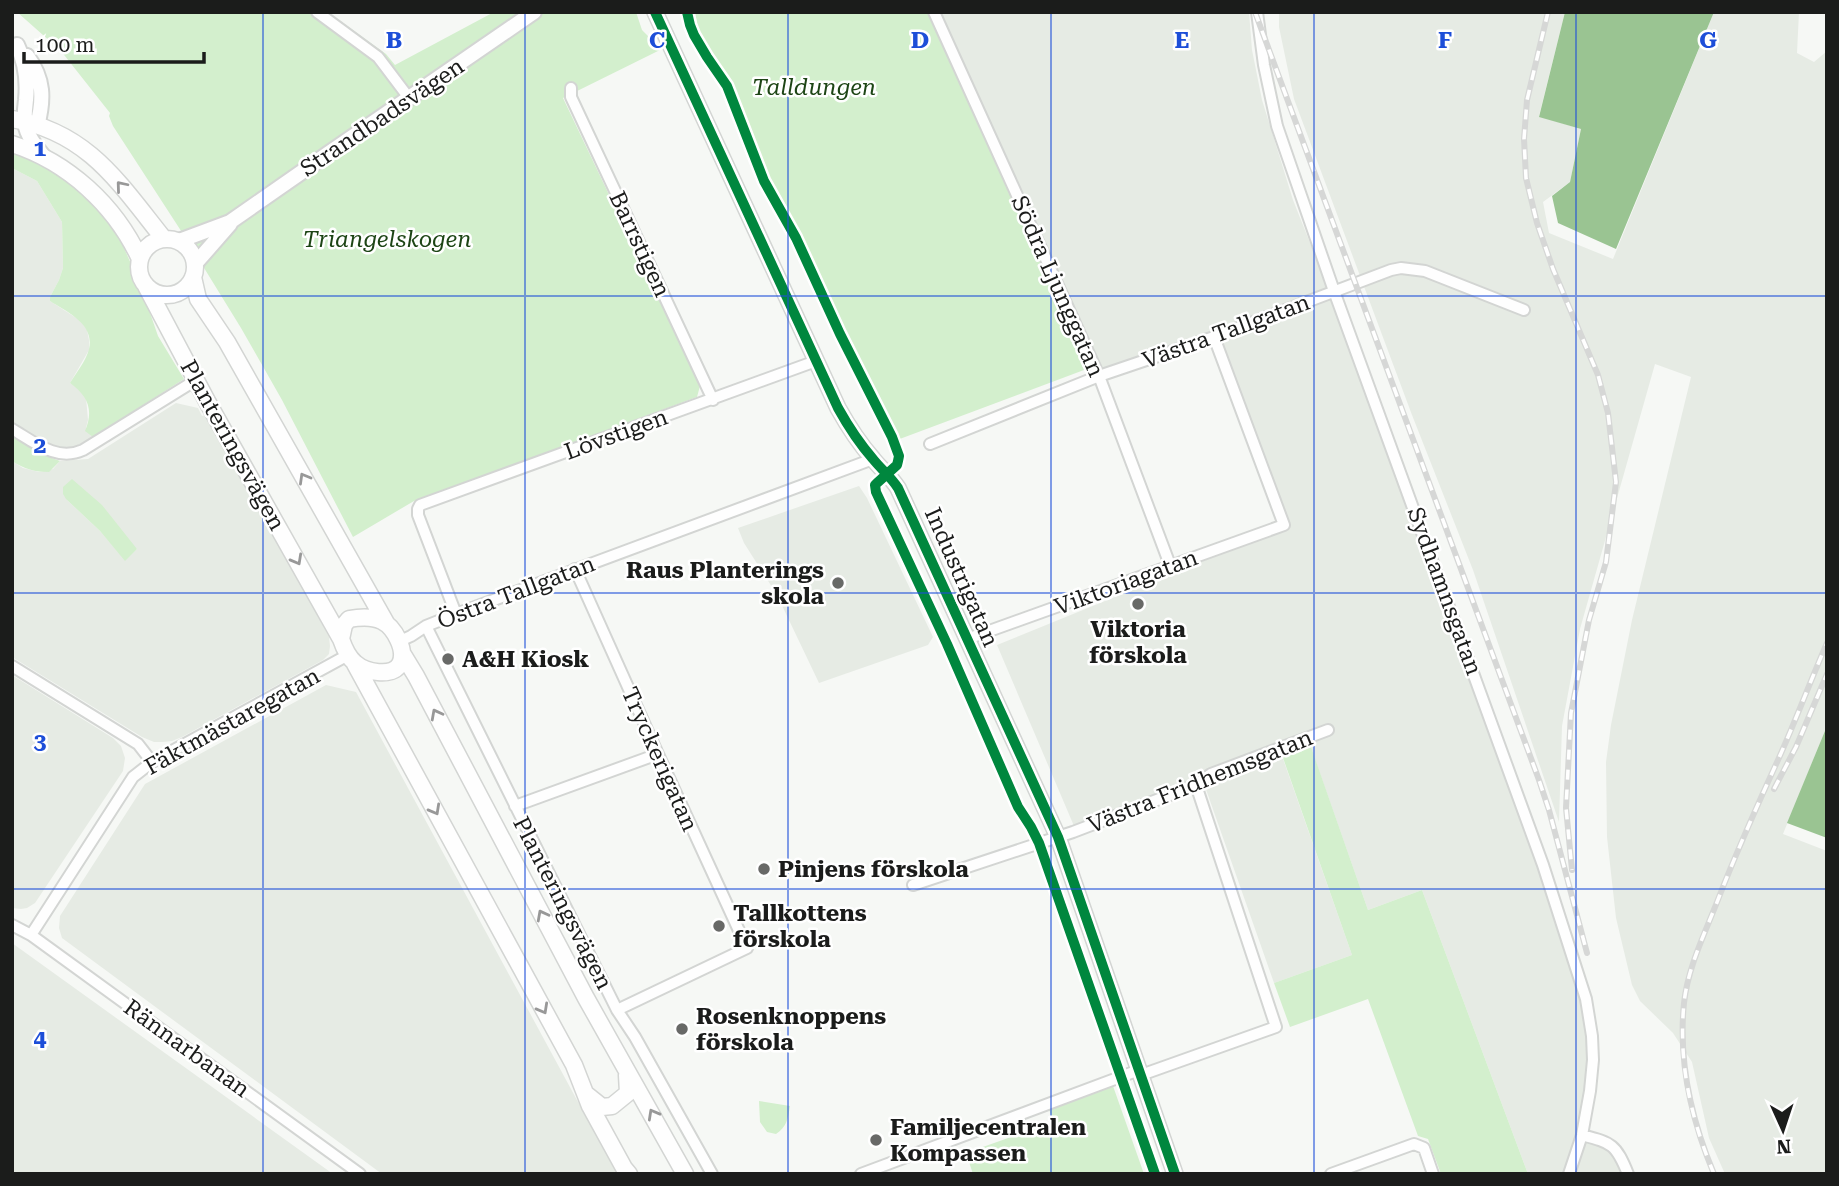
<svg xmlns="http://www.w3.org/2000/svg" width="1839" height="1186" font-family="'Roboto Serif',serif">
  <style>
    .built { fill: #e6ebe4; fill-rule: evenodd }
    .green { fill: #d3efcd }
    .water { fill: #9ac492 }
    .lines { fill: none; stroke-linecap: round; stroke-linejoin: round }
    .minor-casing { stroke: #d3d5d3; stroke-width: 14 }
    .tertiary-casing { stroke: #d3d5d3; stroke-width: 18 }
    .secondary-casing { stroke: #d3d5d3; stroke-width: 19 }
    .minor { stroke: #fefefe; stroke-width: 10 }
    .tertiary { stroke: #fefefe; stroke-width: 14 }
    .secondary { stroke: #fefefe; stroke-width: 16 }
    .rail-casing { stroke: #d6d7d6; stroke-width: 6 }
    .rail { stroke: #fff; stroke-width: 3.5; stroke-dasharray: 10; stroke-linecap: butt }
    .cycleway-casing { stroke: #fff; stroke-width: 15 }
    .cycleway { stroke: #00873e; stroke-width: 10 }
    .oneway { stroke: #989898 }
    .grid { fill: none; stroke: #1d4ed8; stroke-width: 2; stroke-opacity: 0.55 }
    .poi-dot { fill: #686967; stroke: #fff; stroke-width: 2.5 }
    .labels { text-anchor: middle; stroke-width: 5; stroke-linejoin: round; paint-order: stroke }
    .park-label { font-size: 23px; font-style: italic; fill: #1d4515; stroke: #fff }
    .street-label { font-size: 23px; fill: #1b1c1b; stroke: #fff }
    .poi-label { font-size: 23px; font-weight: bold; fill: #1b1c1b; stroke: #fff; text-anchor: start }
    .grid-label { font-size: 23px; text-anchor: middle; font-weight: bold; fill: #1d4ed8; stroke: #fff; stroke-width: 5; stroke-linejoin: round; paint-order: stroke }
  </style>
  <rect width="100%" height="100%" fill="#f6f8f5"/>
  <path class="built" d="M940,12H1249L1252,50L1262,100L1293,200L1328,288L1104,373Z
    M1279,12H1565L1539,116L1581,129L1570,182L1543,202L1549,233L1613,259L1714,12H1799L1797,53L1814,62L1827,51V726L1783,834L1827,851V1174H1725L1709,1138L1692,1062L1673,1033L1640,1001L1632,985L1616,918L1607,837L1606,762L1611,725L1632,620L1691,377L1655,364L1580,629L1562,726L1559,822L1473,570L1412,415L1294,99L1279,27Z
    M12,168L37,181L62,222L63,268L59,280L50,297V301L81,321L87,330L89,340V350L70,383L81,391L86,398L88,420L86,428L93,437L76,446L64,448L49,445L12,422Z
    M1333,297L1540,866L1583,999L1588,1036L1587,1091L1578,1135L1565,1174H1528L1422,890L1368,910L1310,745L1282,756L1352,955L1274,983L1202,778L1074,826L997,645L1287,527L1219,341Z
    M176,403L198,408L202,416L208,414L329,637L330,646L329,654L323,660L182,737L172,741L163,742H154L142,737L12,657V461L23,468L39,472L53,469L60,461L88,459ZM66,499L137,549L125,560L100,531Z
    M859,486L867,498L933,637L928,645L819,683L777,595L744,543L738,528Z
    M12,675L113,738L121,746L125,758L123,771L35,903L27,908L21,909L12,908Z
    M326,685L356,692L617,1174H382L62,938L59,928L60,916L145,784Z
    M12,943L333,1174H12Z
    M1585,1141L1603,1146L1609,1151L1615,1159L1622,1174H1574Z"/>
  <path class="green" d="M17,12H328L386,54L395,65L494,12H636L642,30L652,40L660,50L563,98L700,386L697,397L414,501L353,537L282,400L241,328L185,237L113,126L109,116L110,113L61,51Z
    M695,12H927L1092,367L897,440L844,332L806,250L769,181L731,84L704,46L699,34Z
    M12,151L44,164L71,182L105,218L120,239L140,284L158,336L184,379L93,437L85,431C94,410 88,396 70,383C76,373 86,361 89,349C95,324 67,312 50,301V297L59,280L63,268L62,222L37,181L12,168Z
    M12,436L41,454L60,461L49,472C35,472 24,469 12,461Z
    M72,479L102,505L137,549L125,561L100,531L66,499L63,494V487Z
    M1310,744L1368,910L1422,890L1528,1174H1441L1428,1139L1418,1136L1368,999L1290,1027L1274,983L1352,955L1282,755Z
    M1113,1086L1144,1174H973L966,1153L1053,1122L1049,1109Z
    M759,1101L790,1106C788,1118 787,1127 776,1134L767,1132L760,1122Z"/>
  <path class="water" d="M1565,12H1714L1616,249L1558,223L1552,196L1570,182L1581,129L1539,117Z
    M1827,726V838L1787,823Z"/>
  <g class="lines">
    <defs>
      <path id="minor" d="M317,12L378,57L409,98
        M934,12L1099,376L1170,565
        M1257,12L1264,65L1277,126L1334,291L1543,865L1586,999L1592,1036L1593,1060L1590,1091L1582,1135L1569,1174
        M571,88V97L713,400
        M12,429C34,442 57,462 83,450L196,380
        M930,444L1099,376L1214,337L1391,270L1401,268L1425,271L1524,310
        M575,569L658,754L747,948L617,1010
        M456,614L418,515V509L420,505L816,361
        M426,626L617,1010L635,1037L712,1174
        M967,639L1284,525L1214,337
        M398,642L411,636L426,626L456,614L873,459
        M12,666L138,744L152,762
        M515,806L658,754
        M913,885L1073,832L1196,785L1211,774L1328,730
        M12,925L31,935L360,1174
        M31,935L133,777L152,762L348,655
        M1141,1075L1276,1027L1196,785
        M1582,1135C1612,1143 1616,1144 1628,1174
        M861,1174L1139,1070
        M1331,1174L1414,1144L1424,1148L1433,1174"/>
      <path id="tertiary" d="M655,12L838,408C848,426 859,443 873,459C881,469 891,477 898,488L1058,837L1175,1174
        M17,45C26,63 28,80 26,100C25,108 24,115 25,123C27,136 36,147 44,157
        M27,56C44,79 44,99 37,126
        M179,241L230,222L329,153L534,12
        M195,264L230,224"/>
      <path id="secondary" d="M12,119C88,132 119,183 164,239
        M12,144C68,162 115,205 140,259
        M139 267a28 28 0 1 1 56 0a28 28 0 1 1-56 0Z
        M193,277L198,299L227,342L386,623
        M146,286L208,403L341,639C344,648 348,657 355,663C365,672 392,678 400,664C407,650 394,627 382,621C372,616 360,617 349,619L344,625L341,639
        M402,653L416,676L586,998L685,1174
        M355,664L574,1065L590,1106L624,1168L629,1174
        M587,1095L602,1107L612,1106L628,1093L627,1075"/>
    </defs>
    <use href="#minor" class="minor-casing"/>
    <use href="#tertiary" class="tertiary-casing"/>
    <use href="#secondary" class="secondary-casing"/>
    <use href="#minor" class="minor"/>
    <use href="#tertiary" class="tertiary"/>
    <use href="#secondary" class="secondary"/>
    <defs>
      <path id="rail" d="M1255,12L1539,780L1549,810L1587,953
        M1548,12L1527,100L1524,139L1526,178L1537,223L1553,269L1598,375L1608,413L1616,482L1606,562L1589,620L1571,713L1566,808L1572,870
        M1774,789L1796,747L1827,674
        M1714,1174C1691,1119 1678,1063 1684,1003C1688,966 1706,931 1719,897C1737,851 1757,806 1778,760C1795,722 1810,682 1827,643"/>
    </defs>
    <use href="#rail" class="rail-casing"/>
    <use href="#rail" class="rail"/>
    <defs>
      <path id="cycleway" d="M655,12L838,408C848,426 859,443 873,459C881,469 891,477 898,488L1058,837L1175,1174
        M687,12L690,25L694,35L707,57L727,86L764,181L796,238L840,334L892,437L899,456L898,461L897,465L877,483L875,485L876,492L947,644L1018,807L1031,827L1039,843L1155,1174"/>
    </defs>
    <use href="#cycleway" class="cycleway-casing"/>
    <use href="#cycleway" class="cycleway"/>
  </g>
  <defs><path id="oneway-chevron" d="M-2-3.5L2.5 0L-2 3.5" fill="none" stroke-width="1.6" stroke-linecap="round" stroke-linejoin="round" transform="scale(1.75)"/></defs>
  <g class="oneway">
    <use href="#oneway-chevron" transform="translate(121 186) rotate(-130)"/>
    <use href="#oneway-chevron" transform="translate(304 478) rotate(-120)"/>
    <use href="#oneway-chevron" transform="translate(297 560) rotate(61)"/>
    <use href="#oneway-chevron" transform="translate(436 714) rotate(-118)"/>
    <use href="#oneway-chevron" transform="translate(435 810) rotate(61)"/>
    <use href="#oneway-chevron" transform="translate(542 915) rotate(-118)"/>
    <use href="#oneway-chevron" transform="translate(543 1009) rotate(61)"/>
    <use href="#oneway-chevron" transform="translate(653 1114) rotate(-119)"/>
  </g>
  <path class="grid" d="M263,12V1174M525,12V1174M788,12V1174M1051,12V1174M1314,12V1174M1576,12V1174M12,296H1827M12,593H1827M12,889H1827"/>
  <g class="poi-dot">
    <circle cx="838" cy="583" r="7"/>
    <circle cx="1138" cy="604" r="7"/>
    <circle cx="448" cy="659" r="7"/>
    <circle cx="764" cy="869" r="7"/>
    <circle cx="719" cy="926" r="7"/>
    <circle cx="682" cy="1029" r="7"/>
    <circle cx="876" cy="1140" r="7"/>
  </g>
  <g class="labels">
    <g class="park-label">
      <text x="814" y="95">Talldungen</text>
      <text x="387" y="247">Triangelskogen</text>
    </g>
    <g class="street-label">
      <text transform="translate(382 117) rotate(-34)" y="8">Strandbadsvägen</text>
      <text transform="translate(640 244) rotate(65)" y="8">Barrstigen</text>
      <text transform="translate(1058 286) rotate(66)" y="8">Södra Ljunggatan</text>
      <text transform="translate(1226 331) rotate(-20)" y="8">Västra Tallgatan</text>
      <text transform="translate(616 434) rotate(-20)" y="8">Lövstigen</text>
      <text transform="translate(233 445) rotate(61)" y="8">Planteringsvägen</text>
      <text transform="translate(962 577) rotate(66)" y="8">Industrigatan</text>
      <text transform="translate(1126 582) rotate(-20)" y="8">Viktoriagatan</text>
      <text transform="translate(1445 591) rotate(70)" y="8">Sydhamnsgatan</text>
      <text transform="translate(516 592) rotate(-21)" y="8">Östra Tallgatan</text>
      <text transform="translate(232 721) rotate(-29)" y="8">Fäktmästaregatan</text>
      <text transform="translate(660 759) rotate(66)" y="8">Tryckerigatan</text>
      <text transform="translate(1200 781) rotate(-22)" y="8">Västra Fridhemsgatan</text>
      <text transform="translate(563 903) rotate(63)" y="8">Planteringsvägen</text>
      <text transform="translate(187 1048) rotate(36)" y="8">Rännarbanan</text>
    </g>
    <g class="poi-label">
      <text x="824" y="578" text-anchor="end">Raus Planterings<tspan x="824" dy="26">skola</tspan></text>
      <text x="1138" y="637" text-anchor="middle">Viktoria<tspan x="1138" dy="26">förskola</tspan></text>
      <text x="462" y="667">A&amp;H Kiosk</text>
      <text x="778" y="877">Pinjens förskola</text>
      <text x="733" y="921">Tallkottens<tspan x="733" dy="26">förskola</tspan></text>
      <text x="696" y="1024">Rosenknoppens<tspan x="696" dy="26">förskola</tspan></text>
      <text x="890" y="1135">Familjecentralen<tspan x="890" dy="26">Kompassen</tspan></text>
    </g>
  </g>
  <g class="grid-label">
    <text x="394" y="48">B</text>
    <text x="657" y="48">C</text>
    <text x="920" y="48">D</text>
    <text x="1182" y="48">E</text>
    <text x="1445" y="48">F</text>
    <text x="1708" y="48">G</text>
    <text x="40" y="156">1</text>
    <text x="40" y="453">2</text>
    <text x="40" y="749">3</text>
    <text x="40" y="1046">4</text>
  </g>
  <rect width="1839" height="1186" fill="none" stroke="#1b1c1b" stroke-width="28"/>
  <g transform="translate(1783 1130) rotate(177)" stroke="#ffffff" stroke-width="5" paint-order="stroke">
  <path d="M0-5L12 26L0 18L-12 26Z" fill="#1b1c1b"/>
  <text y="-10" font-size="19" font-weight="bold" text-anchor="middle" fill="#1b1c1b">N</text>
  </g>
  <path d="M24 52v10h180v-10" fill="none" stroke="#1b1c1b" stroke-width="3.5"/>
  <text x="35" y="52" font-size="21" fill="#1b1c1b" stroke="#ffffff" stroke-width="5" paint-order="stroke">100 m</text>
</svg>
